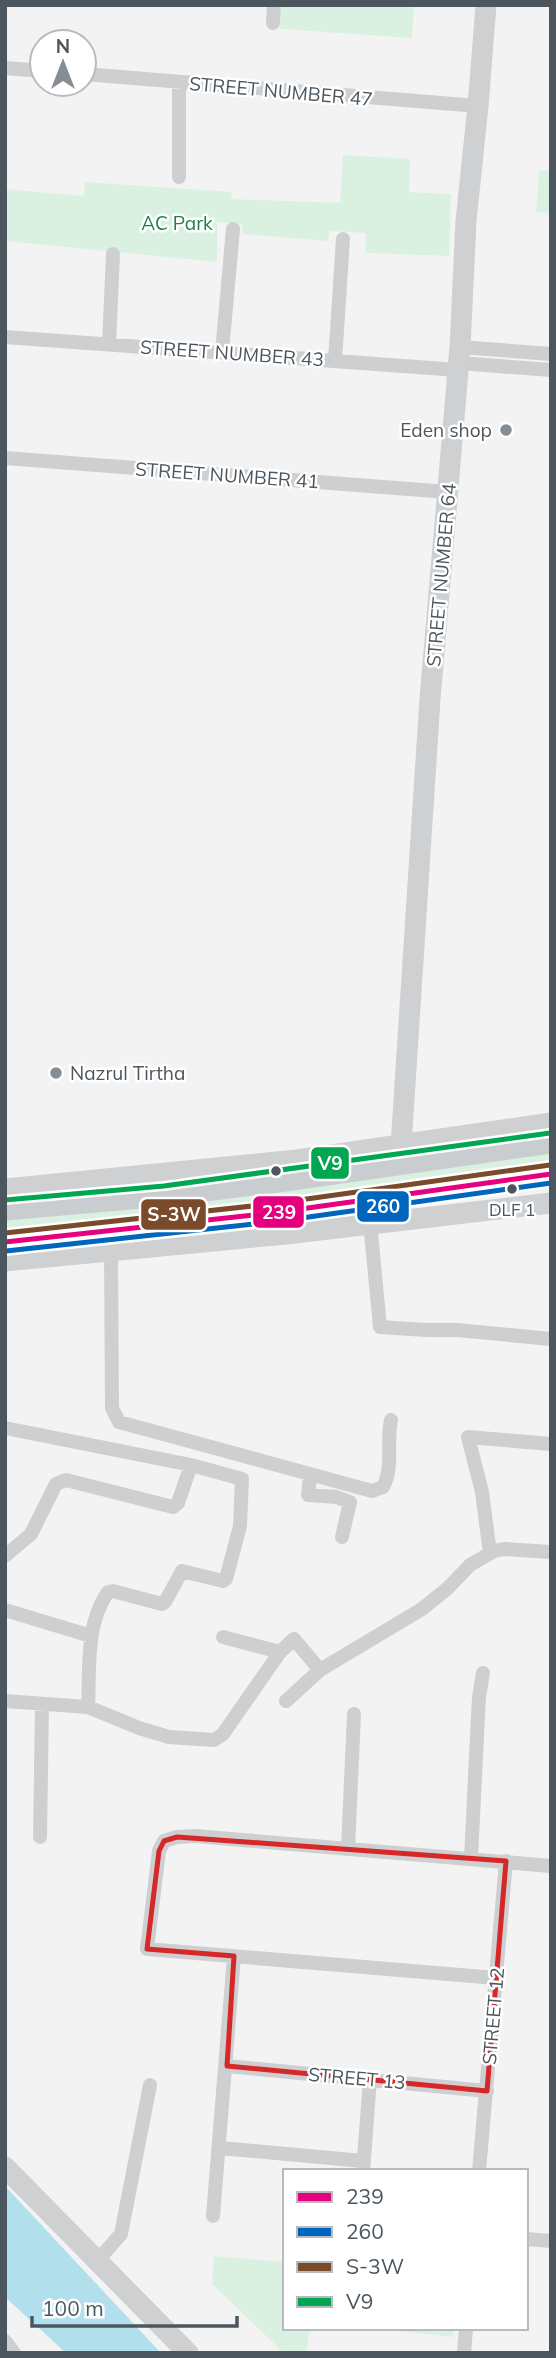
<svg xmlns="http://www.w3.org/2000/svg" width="556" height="2358" font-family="Mulish,sans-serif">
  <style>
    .green { fill: #daf1e2 }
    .water { fill: #b1e0ec }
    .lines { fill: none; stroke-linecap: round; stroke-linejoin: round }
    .street { stroke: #cdcfd1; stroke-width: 14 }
    .secondary { stroke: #ced0d2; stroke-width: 21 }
    .primary { stroke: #cacdd0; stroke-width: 23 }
    .bus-1-casing { stroke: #fff; stroke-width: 10 }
    .bus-2-casing { stroke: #fff; stroke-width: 10 }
    .bus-3-casing { stroke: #fff; stroke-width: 10 }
    .bus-4-casing { stroke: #fff; stroke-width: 10 }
    .bus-1 { stroke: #e5007d; stroke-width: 5 }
    .bus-2 { stroke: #0065bd; stroke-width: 5 }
    .bus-3 { stroke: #7a4b2a; stroke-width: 5 }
    .bus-4 { stroke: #00a651; stroke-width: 5 }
    .marked { fill: none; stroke: #d62828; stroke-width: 5; stroke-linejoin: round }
    .poi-dot { fill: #868d93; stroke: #fff; stroke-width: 2.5 }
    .bus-dot { fill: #4b565f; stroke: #fff; stroke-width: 2.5 }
    .labels { text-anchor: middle; stroke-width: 5; stroke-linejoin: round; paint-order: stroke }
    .bus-label { font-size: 17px; fill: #4b565f; stroke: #fff }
    .street-label { font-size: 19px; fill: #4b565f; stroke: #fff }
    .park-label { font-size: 19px; fill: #1c804e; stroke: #fff }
    .poi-label { font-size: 19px; fill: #4b565f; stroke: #fff; text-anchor: end }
    .line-badge { stroke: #fff; stroke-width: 2.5 }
    .badge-label { font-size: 19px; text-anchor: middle; font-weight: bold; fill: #fff }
  </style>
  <rect width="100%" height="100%" fill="#f4f3f3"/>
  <path class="green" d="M281,5H414L412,38L280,29Z
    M343,155L410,159L409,192L451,194L449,256L366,253L365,233L330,231L328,241L243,234L242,224L217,222V262L6,241L5,189L84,196L85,182L232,192L231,199L340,203Z
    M539,170L551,171V213L536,212Z
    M551,1148V1165L428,1183L5,1233V1217Z
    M214,2256L285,2262V2328H310L306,2353H284L212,2284Z
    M372,2328H453V2337Z"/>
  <path class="water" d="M5,2186L161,2353H66L5,2297Z"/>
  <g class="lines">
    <path class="street" d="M273,23L274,5
      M5,68L42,71
      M84,74L478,106
      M179,177V82
      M5,337L458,370
      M109,344L113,254
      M460,347L551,354
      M222,352L233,229
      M335,361L343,239
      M459,363L551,370
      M5,458L448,492
      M370,1222L380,1327L426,1330H457L551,1339
      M111,1251L112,1408L119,1422L372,1491L383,1487C394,1467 386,1443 391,1420
      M5,1428L191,1465L242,1479L240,1526L226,1579L223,1581L182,1571L165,1602L162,1604L113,1591L108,1592C85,1624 90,1671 88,1707
      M551,1444L468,1437L482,1492L489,1546L494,1551L504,1549L551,1552
      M310,1476L308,1495L336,1497L350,1502L342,1537
      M5,1556L31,1534L56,1484L66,1480L173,1507L178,1503L191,1465
      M5,1610L91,1636
      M223,1637L280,1652
      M5,1701L88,1707L139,1728L169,1737L214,1740L223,1734L280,1652L294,1639L320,1670
      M286,1701L320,1670L422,1609L448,1588L470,1565L494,1551
      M40,1837L42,1704
      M348,1849L354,1714
      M471,1858L479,1697L483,1673
      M496,1978L147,1949L159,1851L164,1841L177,1837L195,1836L551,1866
      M227,2066L487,2091
      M220,2148L363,2161
      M363,2171L370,2079
      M479,2171L506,1861
      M213,2216L234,1956
      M526,2239L551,2241
      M98,2260L121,2234L150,2085
      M5,2341L14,2353
      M464,2353L466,2328"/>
    <path class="secondary" d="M401,1146L430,699L460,347L466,221L478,106L486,5
      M5,1189L297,1160L551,1123
      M5,1261L286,1234L551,1203
      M5,2167L188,2353"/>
    <path class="primary" d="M5,1209L165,1195L278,1181L551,1142
      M5,1242L272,1213L551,1174"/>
    <defs>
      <path id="bus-1" d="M5,1242L272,1213L551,1174"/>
      <path id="bus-2" d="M6,1251L273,1222L551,1183"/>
      <path id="bus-3" d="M5,1233L271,1204L550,1165"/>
      <path id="bus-4" d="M5,1200L164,1186L550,1133"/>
    </defs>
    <use href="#bus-1" class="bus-1-casing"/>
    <use href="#bus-2" class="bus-2-casing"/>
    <use href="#bus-3" class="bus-3-casing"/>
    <use href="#bus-4" class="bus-4-casing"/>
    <use href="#bus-1" class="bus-1"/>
    <use href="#bus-2" class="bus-2"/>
    <use href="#bus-3" class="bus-3"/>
    <use href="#bus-4" class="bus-4"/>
  </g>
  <path class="marked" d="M177,1837L506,1861L487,2091L227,2066L234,1956L147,1949L159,1851L164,1841Z"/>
  <g class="poi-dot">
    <circle cx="506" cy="430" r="7"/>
    <circle cx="56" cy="1073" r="7"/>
  </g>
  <g class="bus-dot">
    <circle cx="276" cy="1171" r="6"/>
    <circle cx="512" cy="1189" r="6"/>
  </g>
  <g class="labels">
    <g class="bus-label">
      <text x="512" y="1216">DLF 1</text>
    </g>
    <g class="street-label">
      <text transform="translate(281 91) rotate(5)" y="7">STREET NUMBER 47</text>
      <text transform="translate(232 353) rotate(4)" y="7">STREET NUMBER 43</text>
      <text transform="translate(227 475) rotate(4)" y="7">STREET NUMBER 41</text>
      <text transform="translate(441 575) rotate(-85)" y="7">STREET NUMBER 64</text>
      <text transform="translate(493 2016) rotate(-85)" y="7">STREET 12</text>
      <text transform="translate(357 2078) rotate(5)" y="7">STREET 13</text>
    </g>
    <g class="park-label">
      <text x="177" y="230">AC Park</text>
    </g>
    <g class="poi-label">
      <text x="492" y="437">Eden shop</text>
      <text x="70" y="1080" text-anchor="start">Nazrul Tirtha</text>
    </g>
  </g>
  <g class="line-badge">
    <rect x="310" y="1146" width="40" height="34" rx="7" fill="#00a651"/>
    <rect x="356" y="1190" width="54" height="33" rx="7" fill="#0065bd"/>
    <rect x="252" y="1195" width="53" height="34" rx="7" fill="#e5007d"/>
    <rect x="140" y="1198" width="67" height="33" rx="7" fill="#7a4b2a"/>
  </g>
  <g class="badge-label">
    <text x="330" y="1170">V9</text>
    <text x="383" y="1213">260</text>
    <text x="279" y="1219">239</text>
    <text x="174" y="1221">S-3W</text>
  </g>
  <rect width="556" height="2358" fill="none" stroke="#4b565f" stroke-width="14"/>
  <rect x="283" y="2169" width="245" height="161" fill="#ffffff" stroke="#b7bbbf" stroke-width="2"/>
  <rect x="297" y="2192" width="35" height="10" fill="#e5007d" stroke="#b7bbbf" stroke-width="2"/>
  <text x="346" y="2204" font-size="21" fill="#4b565f">239</text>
  <rect x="297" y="2227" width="35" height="10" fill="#0065bd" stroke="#b7bbbf" stroke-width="2"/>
  <text x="346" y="2239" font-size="21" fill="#4b565f">260</text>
  <rect x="297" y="2262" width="35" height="10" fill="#7a4b2a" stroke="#b7bbbf" stroke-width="2"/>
  <text x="346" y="2274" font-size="21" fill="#4b565f">S-3W</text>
  <rect x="297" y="2297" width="35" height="10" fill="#00a651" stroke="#b7bbbf" stroke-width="2"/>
  <text x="346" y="2309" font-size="21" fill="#4b565f">V9</text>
  <g transform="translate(63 63)"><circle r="33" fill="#ffffff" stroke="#b7bbbf" stroke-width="2"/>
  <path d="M0-5L12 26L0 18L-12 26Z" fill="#868d93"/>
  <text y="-10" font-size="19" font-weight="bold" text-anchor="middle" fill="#4b565f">N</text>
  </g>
  <path d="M32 2316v10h205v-10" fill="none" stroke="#4b565f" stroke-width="3.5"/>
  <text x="42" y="2316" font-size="21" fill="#4b565f" stroke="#ffffff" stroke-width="5" paint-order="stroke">100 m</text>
</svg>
